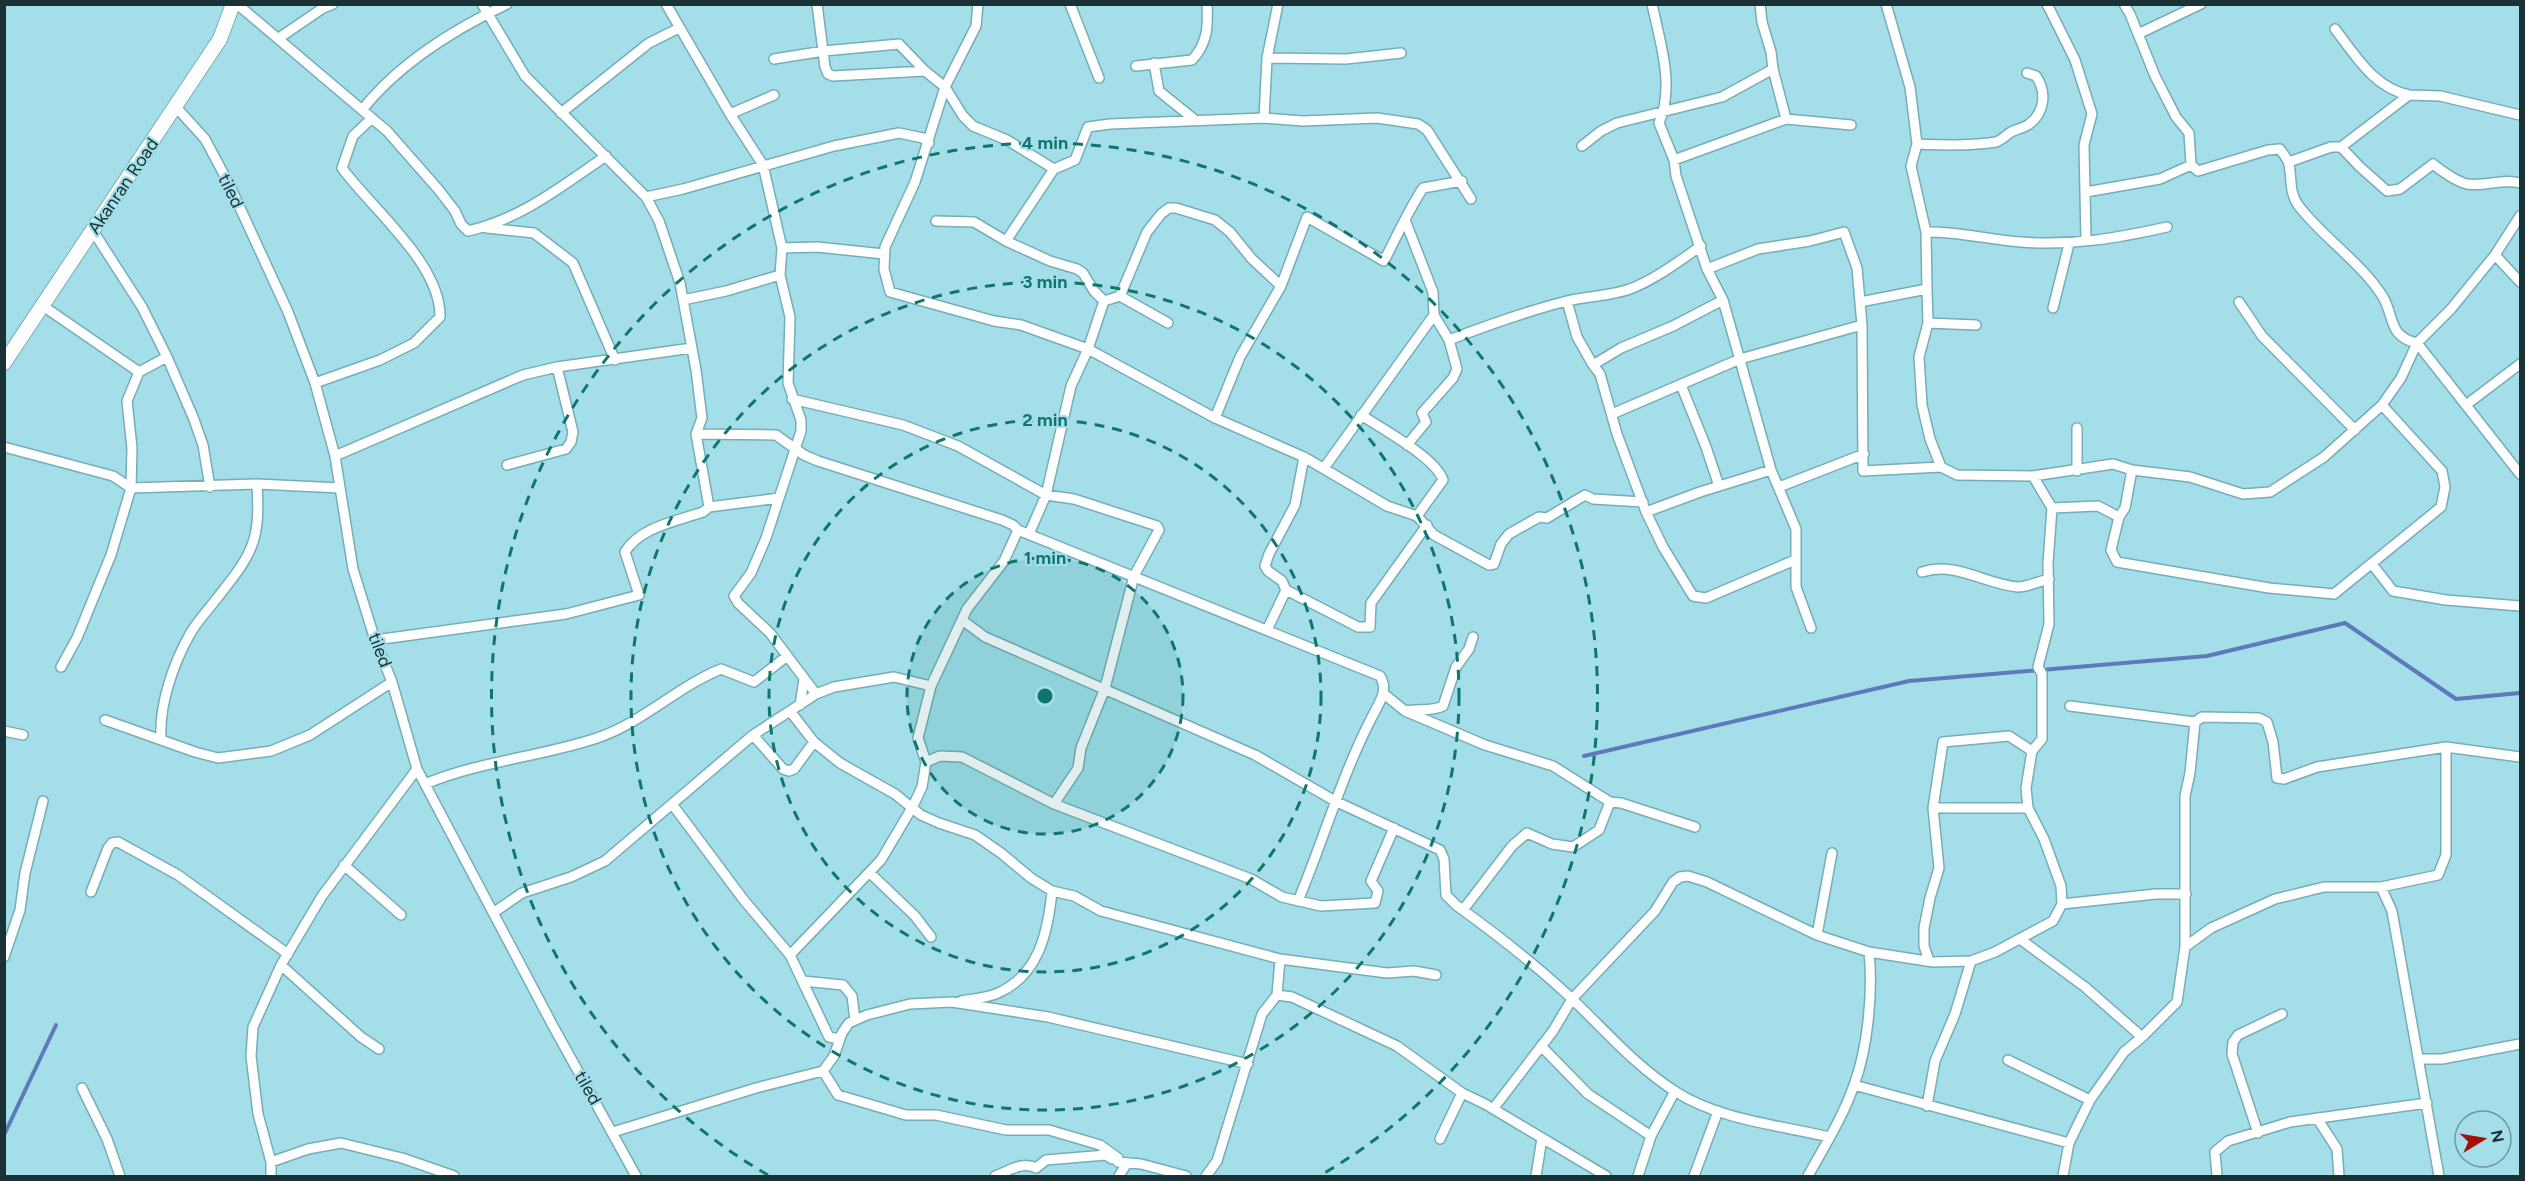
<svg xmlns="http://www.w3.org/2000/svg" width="2525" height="1181" font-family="Figtree,sans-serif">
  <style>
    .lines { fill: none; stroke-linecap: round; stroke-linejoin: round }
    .stream { stroke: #5f79bc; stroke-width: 4 }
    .minor-casing { stroke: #74aeb8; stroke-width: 12 }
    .secondary-casing { stroke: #74aeb8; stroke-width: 16 }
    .minor { stroke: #fff; stroke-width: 9 }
    .secondary { stroke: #fff; stroke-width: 14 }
    .ring { fill: none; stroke: #0f766e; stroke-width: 3; stroke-dasharray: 10 8 }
    .labels { text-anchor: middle; stroke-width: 4.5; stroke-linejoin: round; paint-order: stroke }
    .street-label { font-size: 18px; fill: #1a3236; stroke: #a3dee9 }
    .centre { fill: #0f766e; stroke: #a3dee9; stroke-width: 3 }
    .ring-label { font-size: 18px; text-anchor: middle; font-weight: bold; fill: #0f766e; stroke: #a3dee9; stroke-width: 4.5; stroke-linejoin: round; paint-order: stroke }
  </style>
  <rect width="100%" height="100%" fill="#a3dee9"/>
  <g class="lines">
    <path class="stream" d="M1584,756L1909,681L2207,656L2345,623L2456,699L2520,693
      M4,1135L56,1025"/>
    <defs>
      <path id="minor" d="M237,4L387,131L438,189L455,211L461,224L468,231C521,219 562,186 606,156
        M482,4L525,76L646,197L659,221L680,283L696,370L702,418L696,434L709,507
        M666,4L730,114L763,165L782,248L780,275L790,317L788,383L801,420V431L766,538L751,573L734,596L738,603L770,633L816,694
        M817,4L825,67L828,74L833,76L925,71
        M978,4L976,26L945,87L915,182L885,247L884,269L890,292L994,321L1021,325L1088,349L1215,418L1304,457L1387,506L1417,516L1434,535L1489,565L1494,564L1501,544L1509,534L1539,517L1547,518L1585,495L1593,499L1643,502
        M1070,4L1099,78
        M1652,4C1660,42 1675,86 1659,123L1674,160L1676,176L1707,269L1723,300L1771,470L1796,529V587L1811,628
        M1760,4L1762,22L1771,52L1773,69L1786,119
        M1886,4L1910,87L1917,144L1911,166L1926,232C1958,231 1989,240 2021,242C2072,246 2118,238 2167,227
        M2047,4L2075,60L2092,114L2084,145L2086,241
        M2335,29C2356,56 2374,88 2409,95
        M2138,34L2201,4
        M279,38L323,8L333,4
        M1267,58L1346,59L1401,53
        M774,59L824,51L899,44L925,71L945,87L963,116L973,126L1007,140L1054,169
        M1154,63L1159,91L1195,120
        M1136,66L1192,60C1208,43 1208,26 1207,4
        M176,107L205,139L229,184L288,312L315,383L335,456L353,569L375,640L392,682L417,769L553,1026L636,1176
        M362,110C399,63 453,30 507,4
        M561,113L649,43L679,28
        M730,114L774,95
        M1264,118L1267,58L1278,4
        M1917,144C1943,145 1970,146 1996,142C2002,140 2006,135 2011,132C2017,129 2023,128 2028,125C2045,113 2047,92 2036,76L2027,73
        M1582,146L1601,131L1617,123L1722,97L1773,69
        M2341,147L2409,95L2440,96L2520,115
        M1674,160L1786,119L1851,125
        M2289,162L2331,147H2341L2360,167L2387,191L2400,189L2433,164C2443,172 2455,181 2467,184C2485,187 2503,178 2520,183
        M2191,165L2198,171L2268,150L2280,149C2283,154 2288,159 2289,165C2292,179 2289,192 2298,205C2323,238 2361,262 2383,297C2394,315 2388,337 2417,343L2520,474
        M2086,192L2160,179L2191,165L2189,133L2176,117L2155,76L2130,14L2124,4
        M646,197L683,189L834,146L899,133L923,138L929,143
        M1405,220L1433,292L1434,315L1449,340L1457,369L1453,378L1422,413L1426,422L1407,445
        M936,221L974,222L1006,241L1050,261L1077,269L1083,273L1094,291L1104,301
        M487,228L534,233L573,263L615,360
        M93,231L142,307L167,357L193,417L203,445L210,487
        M1006,241L1054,169L1075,160L1088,127L1110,124L1264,118L1303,121L1377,118L1418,124L1427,130L1471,199
        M782,248L817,247L884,254
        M2495,255L2520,282
        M1707,269L1758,249L1810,241L1844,232L1857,268L1862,325L1863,471L1941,467
        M1927,289L1928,323L1919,357L1922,405L1930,439L1941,467L1957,475L2033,476L2113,464L2132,470L2190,477L2243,494L2270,492L2324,457L2382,405L2401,378L2417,343L2451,309L2495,255L2520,216
        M1120,296L1168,323
        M683,300L726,291L780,275
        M1723,300L1673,326L1621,348L1593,365L1600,374L1617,434L1646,512L1663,547L1693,596L1706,598L1795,560
        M1104,301L1120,296L1147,232L1161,214L1169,208H1176L1215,220L1230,232L1252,259L1281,286
        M1567,301L1577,337L1593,365
        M1860,302L1927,289L1926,232
        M2239,302L2262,336L2355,430
        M43,306L139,372
        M2053,308L2069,244
        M1928,323L1976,325
        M1449,340C1488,325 1527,311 1567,301C1587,296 1611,296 1630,289C1656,279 1679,261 1701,246
        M315,383L380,360L414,343L440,317C441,264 372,209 342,168L353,136L372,118
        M1681,385L1706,447L1719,486
        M792,399L903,425L958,446L1046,495L1074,499L1157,526L1159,530L1134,576L1105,688L1081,748L1078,768L1054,804
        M2466,405L2520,364
        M1612,414L1740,359L1862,325
        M1361,415C1381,428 1436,458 1443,480L1417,516
        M1215,418L1240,357L1281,286L1307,217L1384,261C1397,236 1408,211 1423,188L1462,181
        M2077,428V471
        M696,434L776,435L804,455L818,461L1002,520L1013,525L1018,530L1380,676C1389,690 1379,703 1373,715C1342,774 1324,839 1298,901
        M4,447L113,476L131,488L257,484L340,488
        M335,456L523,375L557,367L692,348
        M1304,457L1295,505L1269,554L1265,566L1268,571L1282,581L1286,590L1358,627H1370L1371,603L1427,525
        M507,465L566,449L571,442L573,432L557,367
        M1324,468L1434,315
        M1779,487L1864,454
        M2052,508L2098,506L2119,517L2125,508L2132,470
        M1646,512L1700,492L1771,470
        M2119,517L2111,550L2117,562L2269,588L2334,594L2441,507L2445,487L2442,471L2382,405
        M1029,534L1046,495L1071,386L1088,349L1104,301
        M2372,564L2393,591L2446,600L2520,606
        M1922,572C1956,561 1984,584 2018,587C2027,587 2040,581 2049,579
        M962,620L985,637L1255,755L1335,801L1440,850L1444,859L1446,895L1456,905C1496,934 1534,963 1570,997C1605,1030 1634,1065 1676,1092C1720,1120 1779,1125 1829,1137
        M1267,630L1286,590
        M375,640L566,614L639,595L625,552C640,527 677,521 703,512L709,507L779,498
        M61,667L77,638L111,555L131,488L132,448L127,401L139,372L167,357
        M1384,694L1405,711L1485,745L1553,766L1610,802L1621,803L1695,827
        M800,705L804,679
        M2070,706L2195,722L2202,717L2259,718L2267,722L2273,742L2277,778L2284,779L2317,767L2446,747L2520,757
        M790,711L814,742L840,763L895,794L921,815L939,823L975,835L1001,853L1031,878L1052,891L1074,896L1101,911L1280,959L1387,973L1414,971L1436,975
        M1405,711C1417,708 1432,712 1443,706L1456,667L1469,649L1473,637
        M105,720L195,752L218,758L271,751L310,735L392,682
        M4,731L23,735
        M753,735L783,769L789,771L794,769L814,742
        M161,739C159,705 173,664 190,634C197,621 209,609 218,597C231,580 248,561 254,539C259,521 258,503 257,484
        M926,762L940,756L962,757L1054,804L1251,879L1282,897L1321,906L1375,903L1378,891L1371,881L1394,828
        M425,784C480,761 540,757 597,738C642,723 677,687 721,669L754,682L787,656
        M672,804L743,899L790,955L829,1037L840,1039
        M1933,808H2028
        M344,865L401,915
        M870,873L915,916L931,937
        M2381,887L2392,911L2439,1176
        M91,892L108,848L112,843L118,842L178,875L288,954
        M2062,904L2156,894H2186
        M1463,910L1512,846L1527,833L1552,844L1573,847L1599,830L1610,802
        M493,913L522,893L571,877L605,861L753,735L816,694L834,687L894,677L931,686
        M1817,935L1832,853
        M2020,939L2085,987L2142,1037
        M2185,947L2211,928L2275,899L2324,887H2381L2438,875L2446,855V747
        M790,955L881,860L913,806L922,787L926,762L918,738L931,686L967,609L1004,561L1018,530
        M4,957L20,910L25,873L43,801
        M1929,961L1924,946V928L1930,898L1939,868L1933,808L1943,742L2009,736L2032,751
        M281,965L361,1037L379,1049
        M803,981L843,985L852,996L855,1020
        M1277,995L1292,997L1397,1046L1462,1093L1485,1104L1606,1176
        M961,1001C972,999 987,998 998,993C1039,975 1048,932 1052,891
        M1541,1046L1588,1094L1651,1136
        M2418,1059H2442L2520,1044
        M2008,1060L2090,1100
        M823,1071L838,1095L906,1115H936L1006,1130H1049L1100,1145L1118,1158V1162L1141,1164L1186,1176
        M1854,1085L2069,1143
        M82,1088L107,1139L120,1176
        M1927,1106L1935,1061L1955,1014L1971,961
        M1493,1109L1553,1031L1572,999L1655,911L1673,882L1680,877L1688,876L1707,882L1817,935L1869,952L1933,962L1971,961L1995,952L2053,921L2062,904L2061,886L2044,839L2028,808L2026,788L2032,751L2042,739V674L2038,667L2049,624L2048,563L2052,508L2033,476
        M2317,1118L2337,1149L2339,1176
        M613,1132L756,1088L823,1071L834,1056L842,1033L849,1023L867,1015L910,1004L952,1002L1048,1017L1248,1064
        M2258,1133L2232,1054L2233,1042L2238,1035L2282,1014
        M1440,1139L1462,1093
        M271,1162L308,1149L341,1143L402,1158L454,1176
        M271,1176V1162L258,1114L251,1056L253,1027L281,965L322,896L417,769
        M995,1176C1009,1171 1022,1161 1036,1168L1046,1160L1106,1155L1112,1159
        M1119,1176L1127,1163
        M1206,1176L1217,1161L1262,1014L1277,995L1280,959
        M1536,1176L1542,1138
        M1638,1176L1651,1136L1675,1091
        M1694,1176L1718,1111
        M1808,1176C1824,1147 1843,1117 1854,1085C1868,1048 1873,991 1869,952
        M2063,1176L2069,1143L2090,1100L2124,1052L2142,1037L2177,1002L2185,947V796L2190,773L2195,722
        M2217,1176L2215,1152L2228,1141L2290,1122L2427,1103"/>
      <path id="secondary" d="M4,363L220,39L233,4"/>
    </defs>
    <use href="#minor" class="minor-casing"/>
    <use href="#secondary" class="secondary-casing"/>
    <use href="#minor" class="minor"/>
    <use href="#secondary" class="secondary"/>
  </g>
  <circle cx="1045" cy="696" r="138" fill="#0f766e" fill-opacity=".12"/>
  <g class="ring">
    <circle cx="1045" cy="696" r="138"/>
    <circle cx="1045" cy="696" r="276"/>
    <circle cx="1045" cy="696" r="414"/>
    <path d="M768 1175A553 553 0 1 1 1321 1175"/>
  </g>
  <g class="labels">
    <g class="street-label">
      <text transform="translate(123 186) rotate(-56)" y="6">Akanran Road</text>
      <text transform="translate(231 191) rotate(64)" y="6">tiled</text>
      <text transform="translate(380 650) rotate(69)" y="6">tiled</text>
      <text transform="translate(588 1088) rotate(60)" y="6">tiled</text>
    </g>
  </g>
  <circle cx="1045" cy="696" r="9" class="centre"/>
  <g class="ring-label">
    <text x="1045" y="149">4 min</text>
    <text x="1045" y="288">3 min</text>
    <text x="1045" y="426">2 min</text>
    <text x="1045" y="564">1 min</text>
  </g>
  <rect width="2525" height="1181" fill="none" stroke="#1a3236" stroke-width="12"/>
  <g transform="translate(2483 1139) rotate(79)"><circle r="28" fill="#a3dee9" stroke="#6c99a1" stroke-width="1.5"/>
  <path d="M0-4.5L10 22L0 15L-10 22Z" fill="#a41004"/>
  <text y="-9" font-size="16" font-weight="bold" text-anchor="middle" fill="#1a3236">N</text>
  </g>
</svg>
